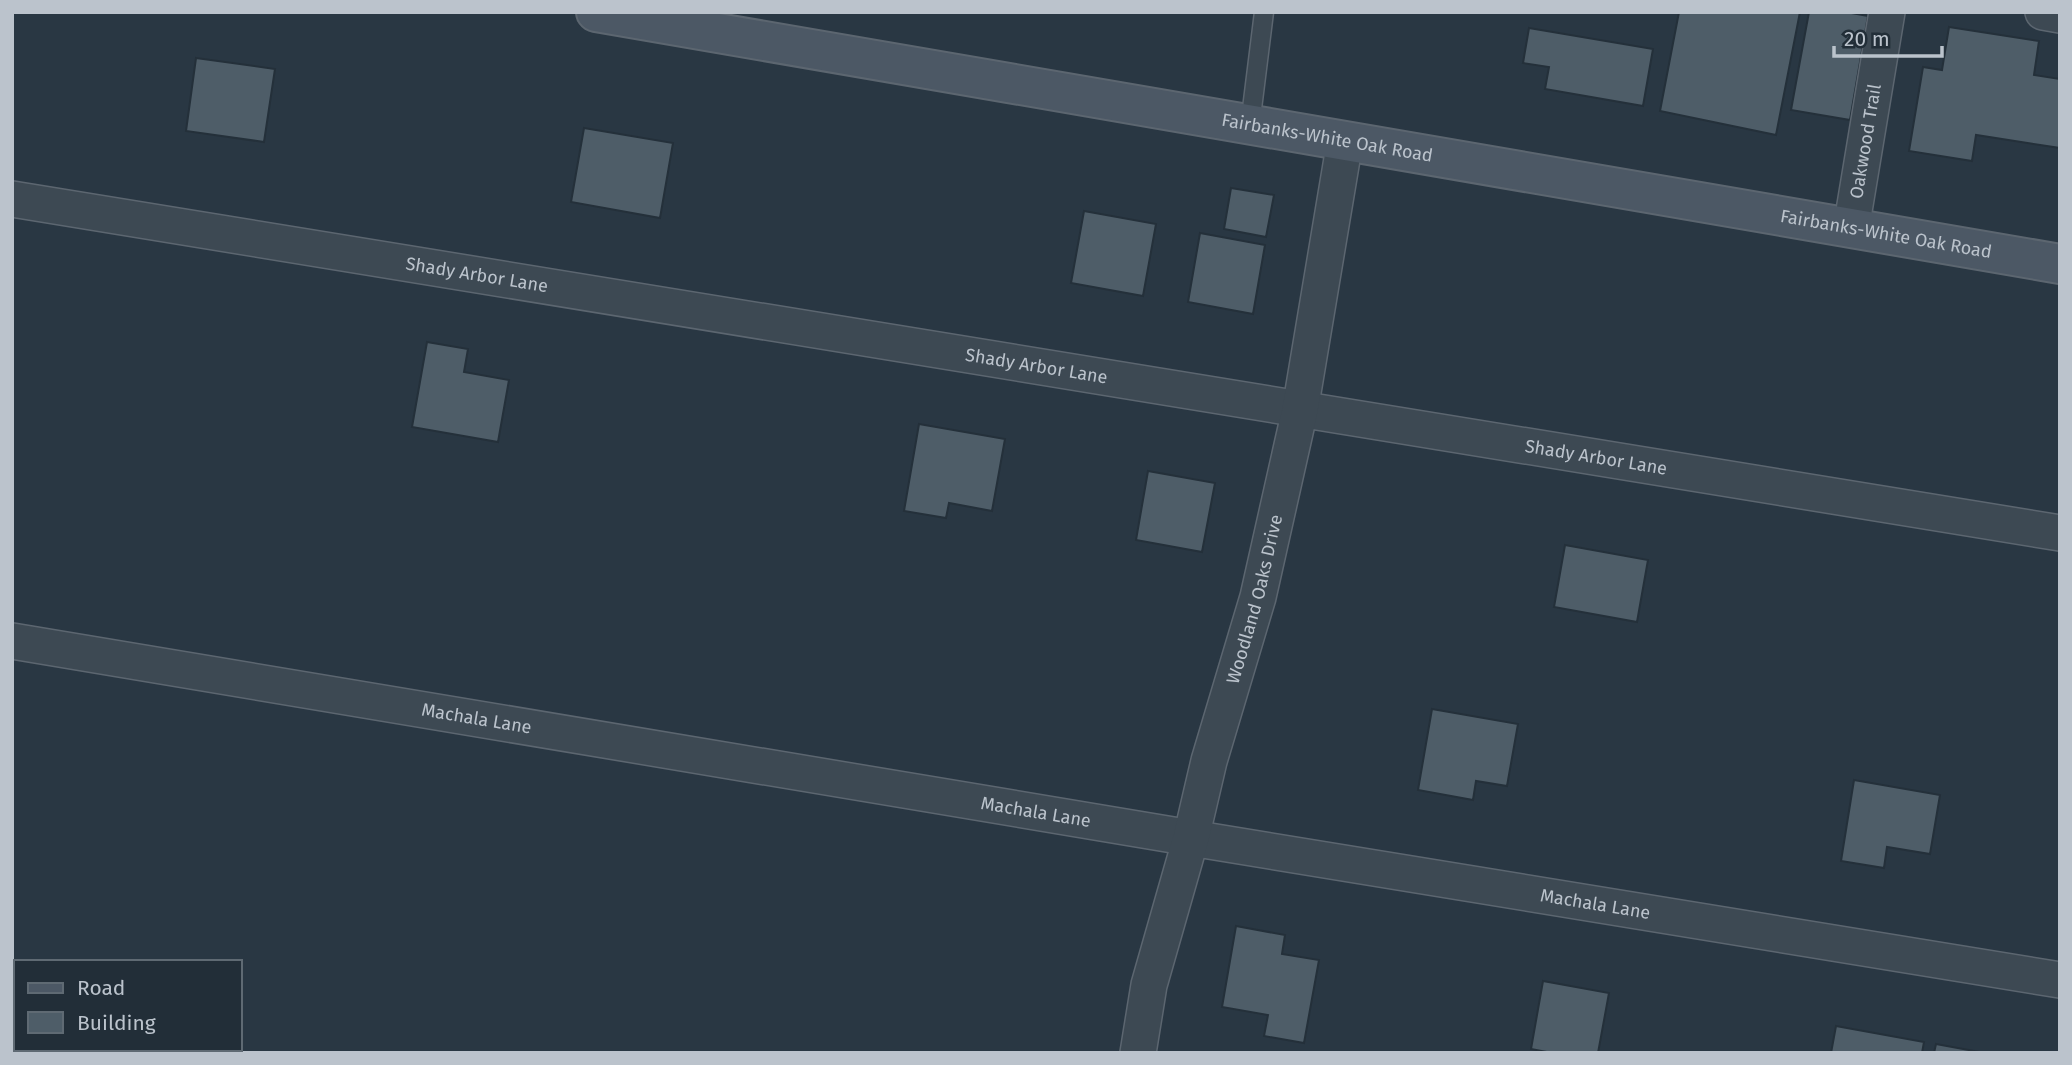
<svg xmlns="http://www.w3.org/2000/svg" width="2072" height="1065" font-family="'Fira Sans',sans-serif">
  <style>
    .building { fill: #4e5d68; stroke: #24303a; stroke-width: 2 }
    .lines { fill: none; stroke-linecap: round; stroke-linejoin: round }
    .lane-casing { stroke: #5c6670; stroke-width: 21 }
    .street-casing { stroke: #5c6670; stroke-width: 38 }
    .secondary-casing { stroke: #5c6670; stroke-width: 42 }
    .lane { stroke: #3d4953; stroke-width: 18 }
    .street { stroke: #3d4953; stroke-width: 35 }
    .secondary { stroke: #4c5865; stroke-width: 38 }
    .labels { text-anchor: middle; stroke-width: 6; stroke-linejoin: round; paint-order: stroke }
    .street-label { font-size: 18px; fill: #bbc3cc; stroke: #222e38 }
  </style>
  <rect width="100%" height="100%" fill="#293743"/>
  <path class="building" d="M1679,12H1800L1776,135L1660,111Z
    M1809,12H1846L1868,16L1850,120L1791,110Z
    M1949,27L2039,41L2034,75L2060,79V148L1976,135L1972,161L1909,151L1923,67L1942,70Z
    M1529,28L1653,49L1643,106L1545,89L1549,67L1523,63Z
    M196,58L275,69L264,142L186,131Z
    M584,128L673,143L660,218L571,202Z
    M1231,188L1274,195L1266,237L1224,229Z
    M1084,211L1156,224L1143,296L1071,283Z
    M1200,233L1265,245L1253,314L1188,302Z
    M427,342L468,349L464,372L509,380L498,442L412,427Z
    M919,424L1005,439L992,511L949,503L946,518L904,511Z
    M1148,471L1215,483L1202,552L1136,540Z
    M1565,545L1648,560L1637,622L1554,607Z
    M1432,709L1518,724L1507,786L1476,781L1473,800L1418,790Z
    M1854,780L1940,795L1930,854L1887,847L1884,868L1841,861Z
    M1236,926L1285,935L1282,954L1319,960L1304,1043L1264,1036L1268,1015L1222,1007Z
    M1543,981L1609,993L1598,1053H1552L1531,1049Z
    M1836,1026L1924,1042L1922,1053H1831Z
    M1936,1044L1985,1053H1934Z"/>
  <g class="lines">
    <defs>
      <path id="lane" d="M1250,125L1264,12"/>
      <g id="street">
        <path d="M2043,12L2060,15"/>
        <path id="s1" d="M12,199L2060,533"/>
        <path id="s2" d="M1851,229L1887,12"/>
        <path id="s3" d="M12,641L1191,838L2060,980"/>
        <path id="s4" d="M1138,1053L1149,985L1191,838L1209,761L1258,597L1300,410L1345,141"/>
      </g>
      <g id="secondary">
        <path id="s5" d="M596,12L2060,264"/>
      </g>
    </defs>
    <use href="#lane" class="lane-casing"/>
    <use href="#street" class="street-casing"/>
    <use href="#secondary" class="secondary-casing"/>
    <use href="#lane" class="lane"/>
    <use href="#street" class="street"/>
    <use href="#secondary" class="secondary"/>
  </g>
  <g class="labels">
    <g class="street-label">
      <text dy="6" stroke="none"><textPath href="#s5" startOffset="742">Fairbanks-White Oak Road</textPath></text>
      <text dy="6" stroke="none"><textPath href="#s2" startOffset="89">Oakwood Trail</textPath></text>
      <text dy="6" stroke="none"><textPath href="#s5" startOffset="1309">Fairbanks-White Oak Road</textPath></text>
      <text dy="6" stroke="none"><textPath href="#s1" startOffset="471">Shady Arbor Lane</textPath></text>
      <text dy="6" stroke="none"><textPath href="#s1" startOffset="1038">Shady Arbor Lane</textPath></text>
      <text dy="6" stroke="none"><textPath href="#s1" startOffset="1605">Shady Arbor Lane</textPath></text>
      <text dy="6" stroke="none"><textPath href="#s4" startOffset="469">Woodland Oaks Drive</textPath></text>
      <text dy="6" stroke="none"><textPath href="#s3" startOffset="471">Machala Lane</textPath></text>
      <text dy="6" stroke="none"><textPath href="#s3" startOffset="1038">Machala Lane</textPath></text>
      <text dy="6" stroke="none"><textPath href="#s3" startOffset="1605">Machala Lane</textPath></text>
    </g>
  </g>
  <rect width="2072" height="1065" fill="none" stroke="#bbc3cc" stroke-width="28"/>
  <rect x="14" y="960" width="228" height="91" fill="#222e38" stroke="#5f6a73" stroke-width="2"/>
  <rect x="28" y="983" width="35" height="10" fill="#4c5865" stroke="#5f6a73" stroke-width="2"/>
  <text x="77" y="995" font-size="21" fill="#bbc3cc">Road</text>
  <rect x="28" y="1012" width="35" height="21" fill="#4e5d68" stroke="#5f6a73" stroke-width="2"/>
  <text x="77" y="1030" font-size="21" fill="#bbc3cc">Building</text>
  <path d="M1834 46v10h108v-10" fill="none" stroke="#bbc3cc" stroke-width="3.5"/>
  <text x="1844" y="46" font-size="21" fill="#bbc3cc" stroke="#222e38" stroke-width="5" paint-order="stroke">20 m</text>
</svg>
